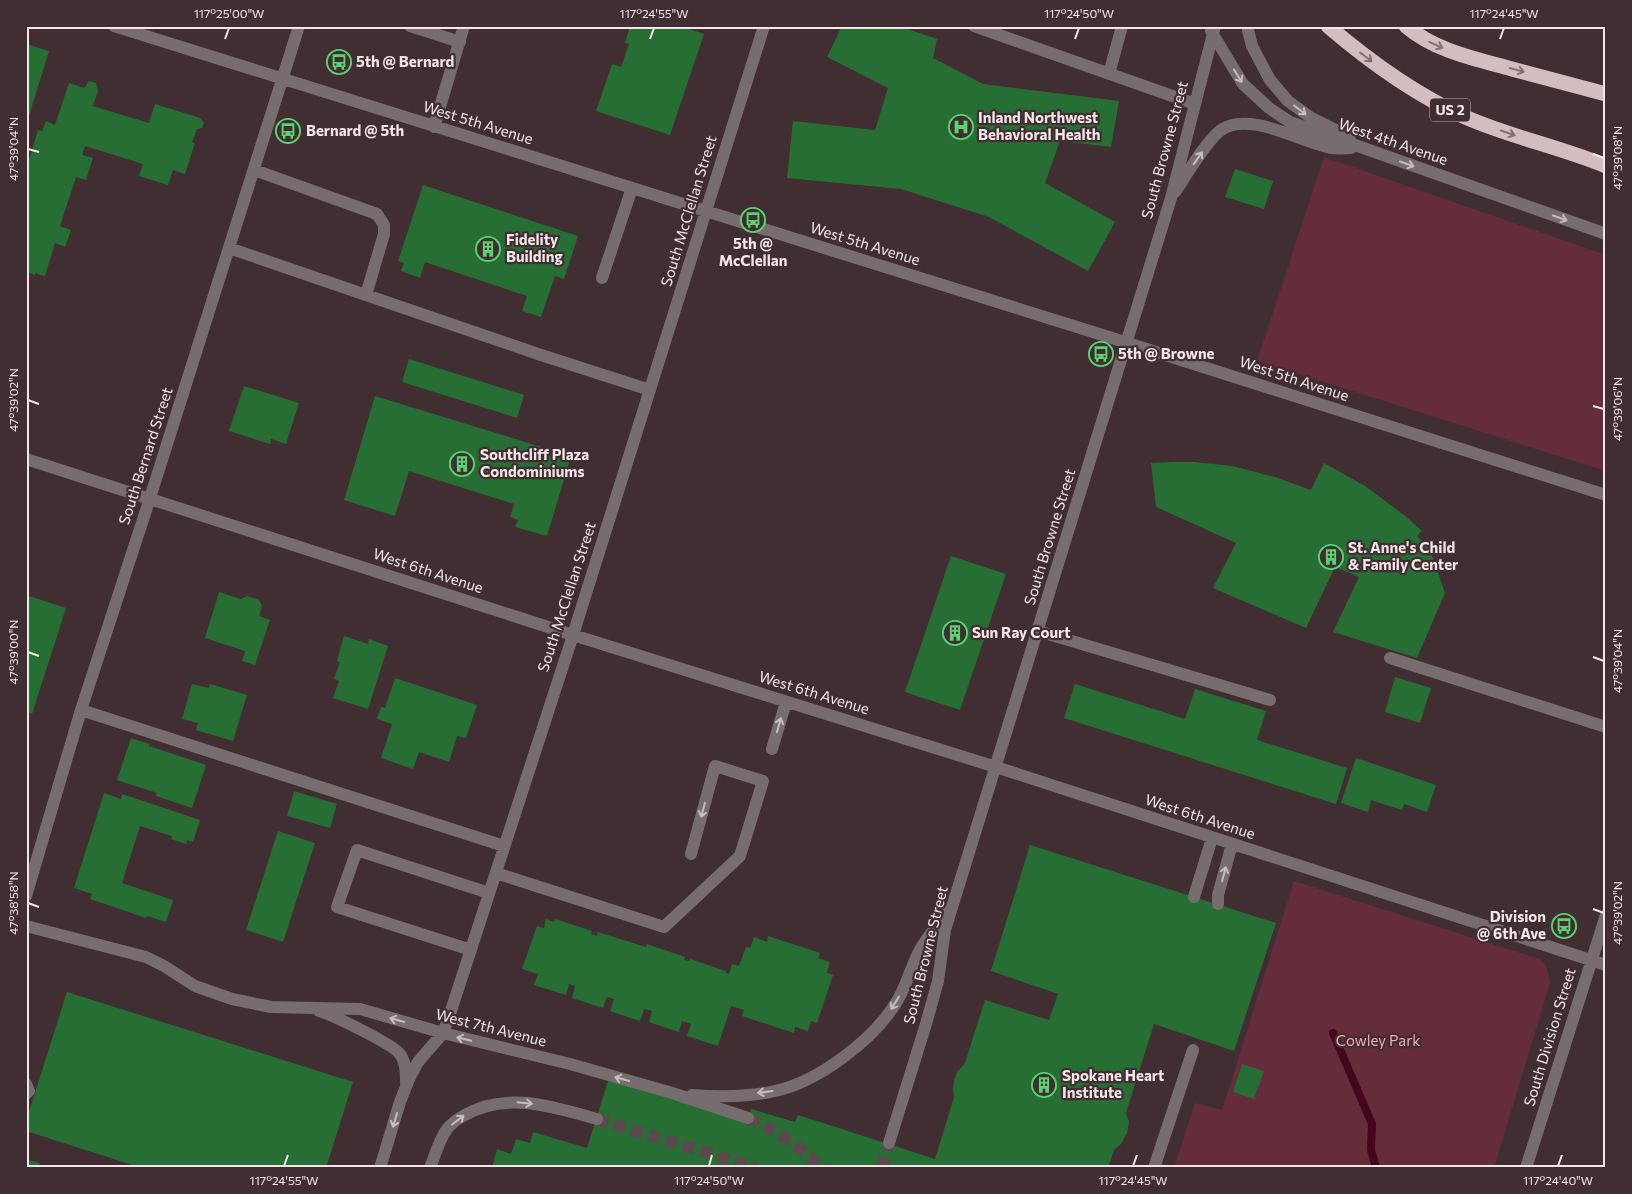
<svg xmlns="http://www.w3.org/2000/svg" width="1632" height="1194" font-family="Commissioner,sans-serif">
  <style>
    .green { fill: #652c3b }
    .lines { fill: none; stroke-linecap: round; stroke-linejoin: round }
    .stream { stroke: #43061d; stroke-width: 8 }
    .building { fill: #276e35 }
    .minor-tunnel { stroke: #5b4a4d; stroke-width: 12; stroke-dasharray: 12 6; stroke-linecap: butt }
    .minor { stroke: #776d6f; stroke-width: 12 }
    .highway { stroke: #d4bdc1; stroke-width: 15 }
    .oneway { stroke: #836e72 }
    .oneway2 { stroke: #c7bcbe }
    .ticks { fill: none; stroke: #f2e6e8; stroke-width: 2 }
    .labels { text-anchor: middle; stroke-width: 4.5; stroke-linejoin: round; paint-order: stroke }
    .shield { fill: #402e32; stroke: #bdafb1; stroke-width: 1 }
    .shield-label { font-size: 14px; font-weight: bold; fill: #f2e6e8 }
    .poi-label { font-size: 15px; font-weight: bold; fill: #f2e6e8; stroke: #402e32; text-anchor: start }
    .street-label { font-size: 15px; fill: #f2e6e8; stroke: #402e32 }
    .park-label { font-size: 15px; fill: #f1aab9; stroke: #402e32 }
    .neatline { fill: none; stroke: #f2e6e8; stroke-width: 2 }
    .ticks-label { font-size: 12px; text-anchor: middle; fill: #f2e6e8 }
  </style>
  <rect width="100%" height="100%" fill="#402e32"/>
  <path class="green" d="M1324,157L1606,255V471L1257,361Z
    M1294,881L1539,959C1547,966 1549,972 1550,983L1494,1168H1174L1195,1103L1222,1110Z"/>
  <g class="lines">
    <path class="stream" d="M1333,1033L1372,1124L1371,1150L1376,1168"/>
  </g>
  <path class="building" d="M630,26H680L704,34L670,135L596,111L612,64L621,67L629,44L625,43Z
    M842,26H898L937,39L933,58L983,84L1119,101L1111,147L1060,141L1045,183L1115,222L1088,271L989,217L901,189L787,178L793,121L875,130L888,88L827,57Z
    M26,44L49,51L27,122H26Z
    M89,81L96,83L98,91L93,106L149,123L155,104L200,118L204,123L202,128L197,129L192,142L195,143L185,174L173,170L168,185L139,176L143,164L85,146L82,155L93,158L86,180L76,177L60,226L71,230L65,247L55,243L45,276L35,273V275L26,272V169L38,130L42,131L46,121L55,125L69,83L84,88Z
    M1235,169L1273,181L1264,209L1225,197Z
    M423,185L578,236L564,279L555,276L541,317L522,311L527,296L425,262L420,278L401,271L404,263L398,261Z
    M409,359L524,395L517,418L402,382Z
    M244,386L299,403L286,444L271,439L270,444L229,431Z
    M375,396L571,456L547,536L515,527L518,520L510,517L514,504L409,471L395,516L344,500Z
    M1174,462H1194L1232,466L1275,477L1311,490L1324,463L1365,486L1404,515L1422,531L1417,536L1429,547L1445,593L1417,658L1333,632L1359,577L1335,567L1306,628L1213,588L1236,543L1156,507L1151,463Z
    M951,556L1006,574L960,710L905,692Z
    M219,592L241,599L247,596L259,600L262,606L259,616L270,620L255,665L242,661L245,651L205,638Z
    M26,595L66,608L32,714L26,712Z
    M344,636L368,644L369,639L388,646L368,709L333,698L339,681L334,679L340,662L337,661Z
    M1395,677L1431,688L1420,723L1385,712Z
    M395,678L477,705L466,738L457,736L449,762L419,752L413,769L381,758L392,724L377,719L381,707L385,708Z
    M192,684L209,688L210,684L247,695L233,741L196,730L198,723L182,719Z
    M1075,684L1185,719L1195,689L1266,711L1257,740L1347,768L1336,804L1064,718Z
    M131,738L149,744V746L206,765L192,808L156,796L157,793L117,780Z
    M1356,758L1436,785L1427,812L1404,804L1402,810L1371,800L1368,812L1341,803Z
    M294,791L337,804L330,828L287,816Z
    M104,793L121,799L122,794L200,820L193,842L187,840L186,844L171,839L172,836L140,826L122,883L173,900L166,922L147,916L146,918L90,899L92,894L74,888Z
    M278,831L315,843L283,942L246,930Z
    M1030,845L1276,923L1234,1051L1154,1024L1126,1113L1129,1122L1127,1133L1121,1144L1114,1150L1108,1168H492L497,1149L511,1154L516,1139L530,1143L533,1132L587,1148L609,1078L747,1120L751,1109L795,1122L798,1115L935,1159L954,1097L953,1090L954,1080L958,1071L965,1063L985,1000L1049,1020L1058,994L991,971Z
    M546,919L554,922L555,919L592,931L591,934L597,936L598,932L646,947L647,944L685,957L684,960L690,961V959L726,971V973L729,974L732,964L739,966L746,947L750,948L754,937L767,942L768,936L820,953L818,958L830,962L827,973L833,975L817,1023L811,1021L808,1031L795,1027L794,1033L742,1016L744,1010L731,1006L718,1046L687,1036L691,1024L682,1021L679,1032L649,1022L652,1011L644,1009L640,1021L610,1011L614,999L607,997L603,1008L572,998L575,986L569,984L566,995L534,985L538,974L522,969L537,926L544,928Z
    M67,992L353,1082L326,1168H142L26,1131V1121Z
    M1242,1064L1264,1071L1254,1099L1233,1092Z
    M26,1159L40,1163L38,1168H26Z"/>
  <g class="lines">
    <path class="minor-tunnel" d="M748,1118C778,1130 799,1148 824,1168
      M597,1119L756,1168
      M881,1168L889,1143"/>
    <path class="minor" d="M114,26L1093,332L1606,495
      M410,26L460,42
      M974,26L1195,104
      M1247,26L1252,46L1270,80L1288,101L1310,117L1338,131L1350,140
      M1211,31L1243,84L1269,108L1290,122L1606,234
      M1109,74L1122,26
      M434,127L464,26
      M254,170L377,214L384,225V234L366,295
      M1175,192C1186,176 1206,141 1221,130C1250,110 1302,143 1332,148C1338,149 1345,148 1351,148
      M229,248L541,355L650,390
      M602,278L632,188
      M26,459L573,635L996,767L1606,965
      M1038,631L1270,700
      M1390,658L1606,727
      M81,710L504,846
      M772,749L786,702
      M496,873L664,927L740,856L763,781L715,766L691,854
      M26,896L81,710L150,498L299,26
      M1194,897L1212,838
      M1218,904V895L1232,844
      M26,926L146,957L164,966L195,986L232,999L271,1007L360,1009L443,1033L570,1064L669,1092L748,1118
      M471,950L337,907L357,850L489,893
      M319,1011C333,1015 390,1043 399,1053C406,1061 406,1073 406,1083
      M26,1084L29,1091L26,1094
      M692,1095C718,1097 749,1097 775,1091C818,1082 873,1040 896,1003C907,986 911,965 921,948C929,935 939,923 947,911
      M889,1143L926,1024L938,981L945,930L1171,198L1215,26
      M380,1168L400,1102L409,1079L418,1062L443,1033L449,1017L573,635L764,26
      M430,1168C435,1155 439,1140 447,1129C452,1123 459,1118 465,1115C507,1091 554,1107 597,1119
      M1154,1168L1193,1050
      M1526,1168L1606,915"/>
    <path class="highway" d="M1328,26C1370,62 1414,94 1465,117C1510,137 1560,147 1606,166
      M1406,26C1435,51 1476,59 1512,69C1543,77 1575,86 1606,94"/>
  </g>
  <defs><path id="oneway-shaft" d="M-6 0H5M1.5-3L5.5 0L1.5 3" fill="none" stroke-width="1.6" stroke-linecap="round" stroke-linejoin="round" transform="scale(1.25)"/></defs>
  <g class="oneway">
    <use href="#oneway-shaft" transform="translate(1436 45) rotate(24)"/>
    <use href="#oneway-shaft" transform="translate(1366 57) rotate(37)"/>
    <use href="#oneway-shaft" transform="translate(1517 70) rotate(15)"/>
    <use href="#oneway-shaft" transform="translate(1508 133) rotate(19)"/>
  </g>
  <g class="oneway2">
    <use href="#oneway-shaft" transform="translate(1238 76) rotate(58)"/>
    <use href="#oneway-shaft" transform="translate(1300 110) rotate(37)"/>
    <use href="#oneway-shaft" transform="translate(1198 158) rotate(-55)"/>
    <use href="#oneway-shaft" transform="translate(1407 164) rotate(19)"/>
    <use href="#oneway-shaft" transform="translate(1560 218) rotate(19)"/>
    <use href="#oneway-shaft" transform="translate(779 725) rotate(-74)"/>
    <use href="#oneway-shaft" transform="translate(703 810) rotate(105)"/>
    <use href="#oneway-shaft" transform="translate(1224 874) rotate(-75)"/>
    <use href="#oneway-shaft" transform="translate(895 1003) rotate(122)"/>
    <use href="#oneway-shaft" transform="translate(397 1020) rotate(-164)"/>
    <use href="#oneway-shaft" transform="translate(464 1039) rotate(-166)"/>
    <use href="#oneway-shaft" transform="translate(622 1079) rotate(-164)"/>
    <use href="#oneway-shaft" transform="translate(765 1092) rotate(173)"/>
    <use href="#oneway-shaft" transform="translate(525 1103) rotate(6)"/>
    <use href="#oneway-shaft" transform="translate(395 1120) rotate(107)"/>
    <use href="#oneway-shaft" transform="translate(458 1120) rotate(-37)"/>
  </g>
  <path class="ticks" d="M225,39L229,28M650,39L654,28M1075,39L1079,28M1500,39L1504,28M28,149L39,152M1593,154L1604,158M28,400L39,404M1593,406L1604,409M28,652L39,656M1593,657L1604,661M28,903L39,907M1593,909L1604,913M284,1166L288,1155M709,1166L712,1155M1133,1166L1137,1155M1558,1166L1562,1155"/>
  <defs>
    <symbol id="bus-ring" viewBox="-11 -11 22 22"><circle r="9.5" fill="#402e32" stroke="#58d570" stroke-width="1.5"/><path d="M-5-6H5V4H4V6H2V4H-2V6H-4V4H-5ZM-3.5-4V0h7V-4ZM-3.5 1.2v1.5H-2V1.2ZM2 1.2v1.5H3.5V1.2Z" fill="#58d570"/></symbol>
    <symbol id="hospital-ring" viewBox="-11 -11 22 22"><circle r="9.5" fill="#402e32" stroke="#58d570" stroke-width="1.5"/><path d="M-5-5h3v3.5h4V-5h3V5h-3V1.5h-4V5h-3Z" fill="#58d570"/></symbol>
    <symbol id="building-ring" viewBox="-11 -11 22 22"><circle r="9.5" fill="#402e32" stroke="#58d570" stroke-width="1.5"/><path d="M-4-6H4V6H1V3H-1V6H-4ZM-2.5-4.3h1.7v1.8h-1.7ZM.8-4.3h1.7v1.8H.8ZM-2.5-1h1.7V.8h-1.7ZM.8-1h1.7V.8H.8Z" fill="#58d570"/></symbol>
  </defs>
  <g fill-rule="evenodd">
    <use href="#bus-ring" x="325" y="48" width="28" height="28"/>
    <use href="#hospital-ring" x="947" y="113" width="28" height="28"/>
    <use href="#bus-ring" x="274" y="117" width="28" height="28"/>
    <use href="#bus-ring" x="739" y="206" width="28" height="28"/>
    <use href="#building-ring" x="474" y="235" width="28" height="28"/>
    <use href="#bus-ring" x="1087" y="340" width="28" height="28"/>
    <use href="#building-ring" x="448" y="450" width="28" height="28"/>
    <use href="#building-ring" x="1317" y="543" width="28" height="28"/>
    <use href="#building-ring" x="941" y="619" width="28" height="28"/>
    <use href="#bus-ring" x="1550" y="912" width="28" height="28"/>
    <use href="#building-ring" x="1030" y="1071" width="28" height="28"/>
  </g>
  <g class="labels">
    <rect class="shield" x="1430" y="98.5" width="40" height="23" rx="4"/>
    <g class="shield-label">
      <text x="1450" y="115">US 2</text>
    </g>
    <g class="poi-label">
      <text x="356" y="67">5th @ Bernard</text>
      <text x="978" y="123">Inland Northwest<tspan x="978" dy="17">Behavioral Health</tspan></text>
      <text x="306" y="136">Bernard @ 5th</text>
      <text x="506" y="245">Fidelity<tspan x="506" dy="17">Building</tspan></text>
      <text x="753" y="249" text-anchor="middle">5th @<tspan x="753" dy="17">McClellan</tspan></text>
      <text x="1118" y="359">5th @ Browne</text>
      <text x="480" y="460">Southcliff Plaza<tspan x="480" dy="17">Condominiums</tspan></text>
      <text x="1348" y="553">St. Anne's Child<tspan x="1348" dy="17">&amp; Family Center</tspan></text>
      <text x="972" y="638">Sun Ray Court</text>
      <text x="1546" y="922" text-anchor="end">Division<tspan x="1546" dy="17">@ 6th Ave</tspan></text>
      <text x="1062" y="1081">Spokane Heart<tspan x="1062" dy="17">Institute</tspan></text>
    </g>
    <g class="street-label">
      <text transform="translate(478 123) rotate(17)" y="5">West 5th Avenue</text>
      <text transform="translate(1393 142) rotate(19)" y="5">West 4th Avenue</text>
      <text transform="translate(1165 150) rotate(-75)" y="5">South Browne Street</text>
      <text transform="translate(689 211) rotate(-73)" y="5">South McClellan Street</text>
      <text transform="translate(865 244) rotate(17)" y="5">West 5th Avenue</text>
      <text transform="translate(1294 379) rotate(18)" y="5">West 5th Avenue</text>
      <text transform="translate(146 456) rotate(-72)" y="5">South Bernard Street</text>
      <text transform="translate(1050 537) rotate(-73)" y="5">South Browne Street</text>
      <text transform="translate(428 571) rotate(18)" y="5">West 6th Avenue</text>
      <text transform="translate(567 597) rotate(-72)" y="5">South McClellan Street</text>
      <text transform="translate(814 693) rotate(17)" y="5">West 6th Avenue</text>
      <text transform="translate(1200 817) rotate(18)" y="5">West 6th Avenue</text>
      <text transform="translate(926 955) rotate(-76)" y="5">South Browne Street</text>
      <text transform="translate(491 1028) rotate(14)" y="5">West 7th Avenue</text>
      <text transform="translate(1550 1037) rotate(-73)" y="5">South Division Street</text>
    </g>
    <g class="park-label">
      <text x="1378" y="1046">Cowley Park</text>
    </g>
  </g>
  <rect width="1632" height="1194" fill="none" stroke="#402e32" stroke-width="55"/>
  <rect x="28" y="28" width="1576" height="1138" class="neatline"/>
  <g class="ticks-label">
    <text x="229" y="18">117°25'00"W</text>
    <text x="654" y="18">117°24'55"W</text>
    <text x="1079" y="18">117°24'50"W</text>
    <text x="1504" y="18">117°24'45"W</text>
    <text transform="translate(14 149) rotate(-90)" y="4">47°39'04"N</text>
    <text transform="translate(1618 158) rotate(-90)" y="4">47°39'08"N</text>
    <text transform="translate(14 400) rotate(-90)" y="4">47°39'02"N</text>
    <text transform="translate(1618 409) rotate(-90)" y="4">47°39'06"N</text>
    <text transform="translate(14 652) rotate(-90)" y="4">47°39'00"N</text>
    <text transform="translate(1618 661) rotate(-90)" y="4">47°39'04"N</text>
    <text transform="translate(14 903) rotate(-90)" y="4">47°38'58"N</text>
    <text transform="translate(1618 913) rotate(-90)" y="4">47°39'02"N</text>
    <text x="284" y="1185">117°24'55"W</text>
    <text x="709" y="1185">117°24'50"W</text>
    <text x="1133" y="1185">117°24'45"W</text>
    <text x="1558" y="1185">117°24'40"W</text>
  </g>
</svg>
